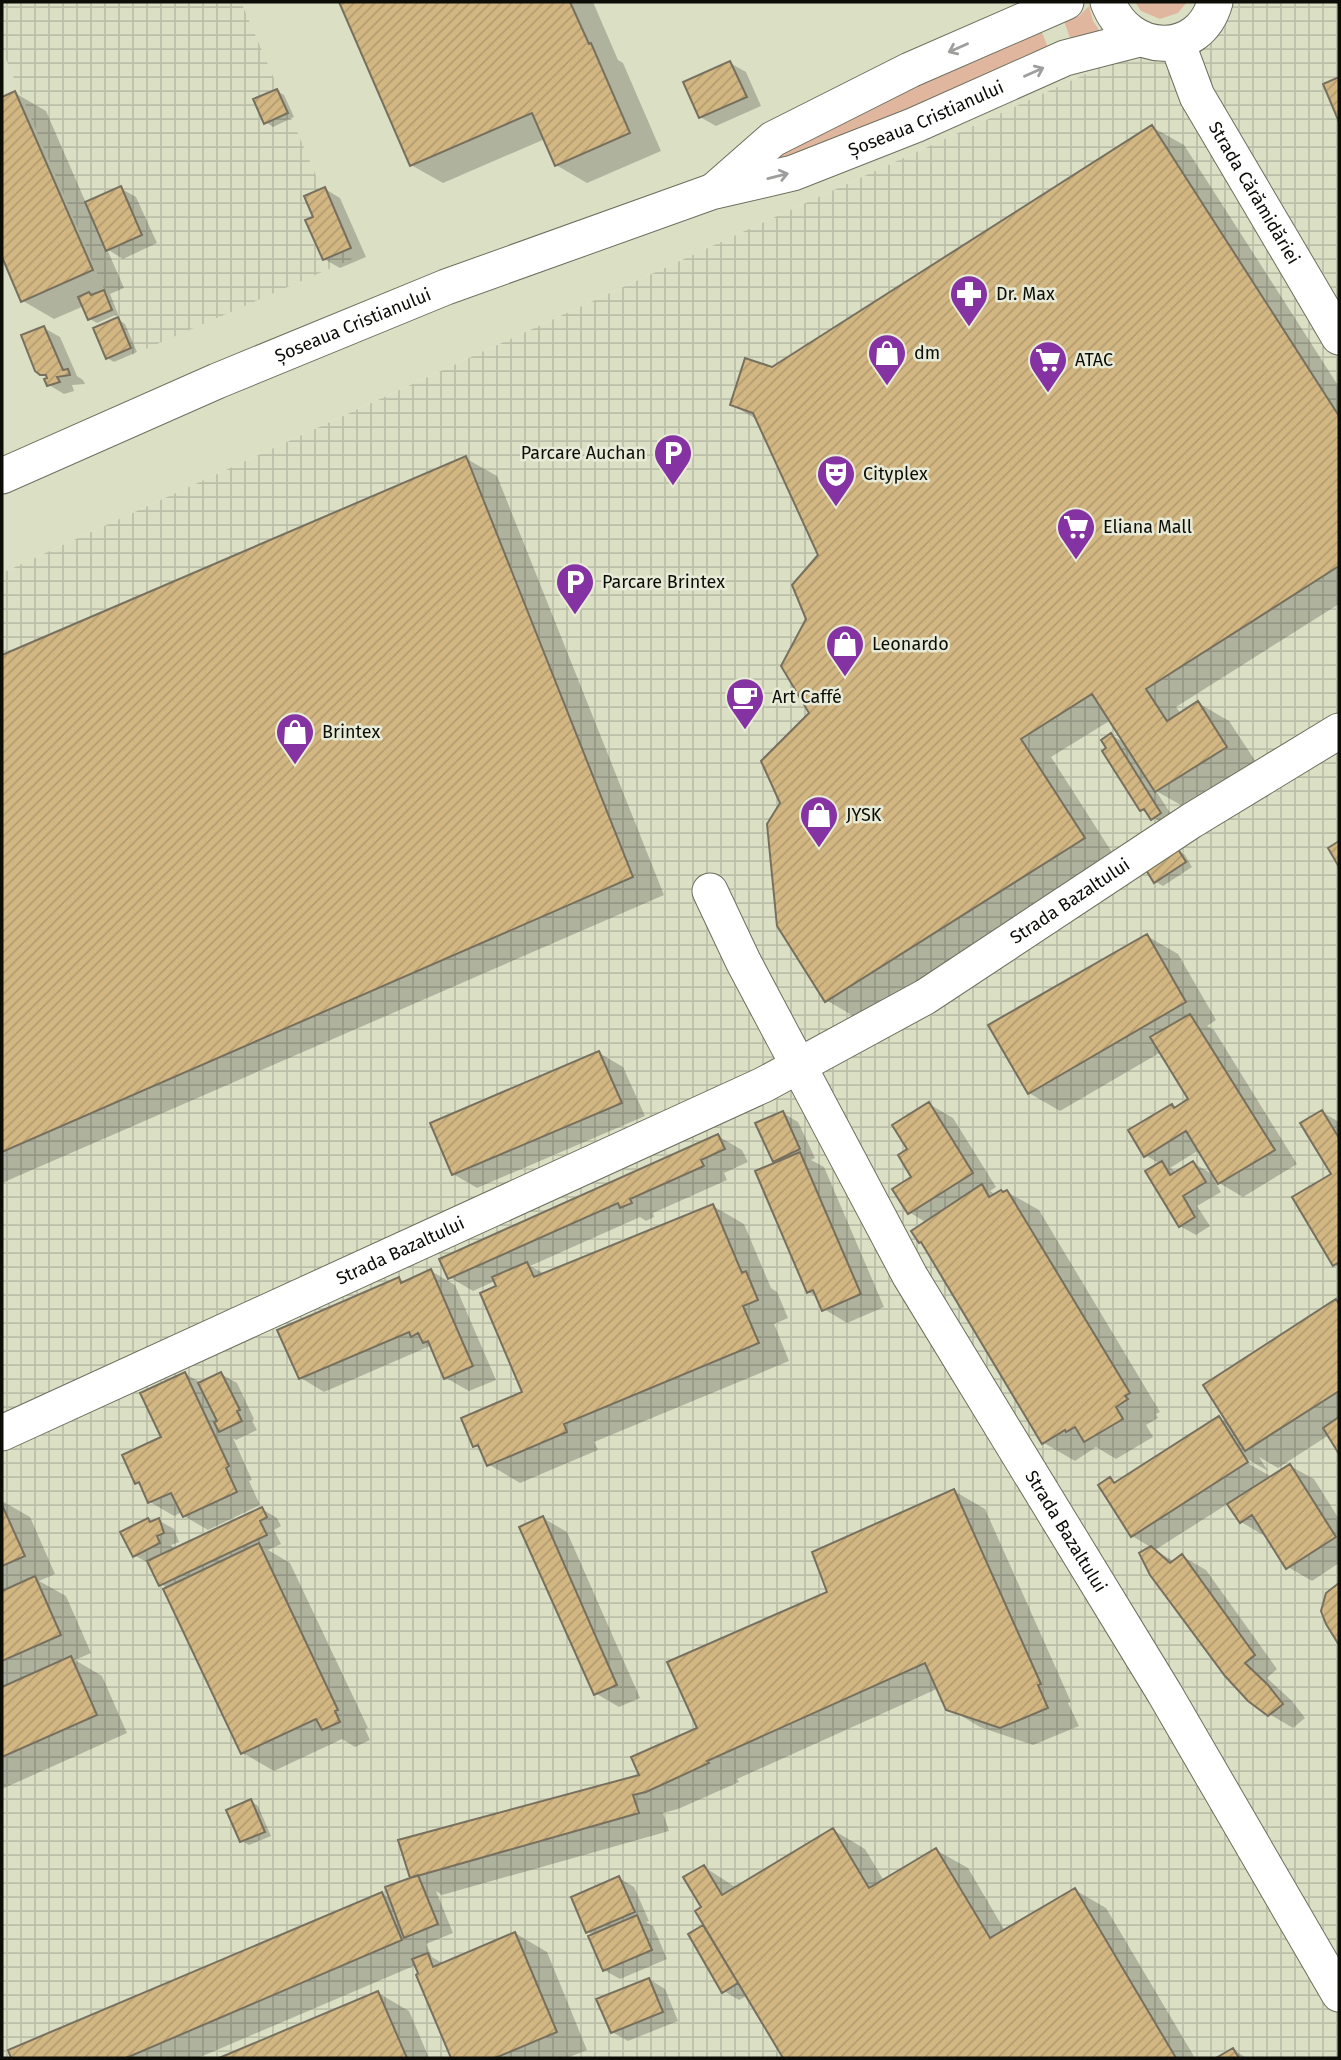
<svg xmlns="http://www.w3.org/2000/svg" width="1341" height="2060" font-family="'Fira Sans',sans-serif">
  <style>
    .built { fill: #dbe0c5 }
    .industrial { fill: url(#industrial-grid) }
    .green { fill: #e1b69e }
    .shadow { fill: #0003; fill-rule: evenodd }
    .building { fill: url(#building-hatch); stroke: #78705f; stroke-width: 2 }
    .lines { fill: none; stroke-linecap: round; stroke-linejoin: round }
    .minor-casing { stroke: #6d705f; stroke-width: 37 }
    .minor { stroke: #fff; stroke-width: 35 }
    .oneway { stroke: #9e9e9c }
    .labels { text-anchor: middle; stroke-width: 5; stroke-linejoin: round; paint-order: stroke }
    .street-label { font-size: 18px; fill: #0c0d07; stroke: #e8ebd7 }
    .poi-label { font-size: 18px; fill: #0c0d07; stroke: #e8ebd7; text-anchor: start }
  </style>
  <defs>
    <pattern id="industrial-grid" width="8" height="8" patternUnits="userSpaceOnUse" patternTransform="scale(1.75)"><rect width="8" height="8" fill="#dbe0c5"/><path d="M0 4h8M4 0v8" fill="none" stroke="#bbbfa8"/></pattern>
    <pattern id="building-hatch" width="6" height="6" patternUnits="userSpaceOnUse" patternTransform="scale(1.75)"><rect width="6" height="6" fill="#d2b783"/><path d="M-1 1l2-2M0 6l6-6M5 7l2-2" fill="none" stroke="#b39c70"/></pattern>
  </defs>
  <rect width="100%" height="100%" fill="#e8ebd7"/>
  <path class="built" d="M2,2H1242L2,573Z"/>
  <path class="industrial" d="M2,2H241L352,259L132,355L2,50Z
    M1242,2H1339V2058H2V573Z"/>
  <path class="green" d="M1135,2H1187L1178,13L1160,19L1141,11Z
    M1089,6L1093,21L1101,33L1083,35L1071,41L1064,21L1079,16Z
    M1041,30L1049,50L755,173L829,124Z"/>
  <path class="shadow" d="M340,2H593L618,60L623,63L661,151L587,183L556,165L545,139L443,183L411,165Z
    M730,63L746,72L761,106L716,126L700,117Z
    M277,91L284,95L294,117L273,127L266,122Z
    M15,93L46,111L86,203L120,188L136,197L157,243L123,259L107,249L124,288L110,294L118,314L97,323L90,319L84,306L54,319L23,301L2,257V98Z
    M1152,127L1184,145L1339,387V604L1176,707L1181,714L1198,703L1229,721L1258,765L1188,809L1156,791L1176,822L1168,827L1142,810L1111,735L1127,744L1111,720L1051,757L1115,857L857,1018L826,1000L782,803L811,714L808,619L820,555L758,420L732,405L772,369Z
    M325,189L340,198L366,257L340,268L324,259L315,218Z
    M118,319L125,324L137,352L114,362L107,358Z
    M44,328L60,337L77,376L83,380L85,384L72,385L74,391L64,394L49,385L50,379L41,374Z
    M465,458L497,476L664,895L2,1183V657Z
    M1178,851L1185,855L1192,867L1163,886L1156,882Z
    M1147,936L1178,954L1216,1020L1207,1026L1214,1030L1297,1164L1243,1197L1214,1180L1221,1192L1197,1206L1210,1226L1196,1235L1180,1226L1160,1164L1145,1155L1172,1106L1176,1108L1190,1100L1161,1052L1060,1111L1029,1093ZM1199,1150L1214,1175L1193,1163L1177,1172L1170,1168Z
    M599,1053L623,1067L645,1116L477,1188L453,1174Z
    M929,1104L953,1118L996,1187L990,1191L996,1195L1007,1192L1039,1210L1160,1412L1156,1414L1158,1418L1146,1425L1153,1437L1116,1459L1096,1447L1075,1461L1044,1443L924,1244L920,1242L927,1223L909,1212L914,1178L910,1149Z
    M1322,1112L1339,1122V1267L1334,1264L1333,1175Z
    M783,1113L798,1122L815,1158L811,1160L824,1167L884,1307L847,1323L824,1309L818,1297L808,1292L778,1163L774,1161Z
    M718,1136L742,1150L748,1162L724,1173L727,1180L653,1213L654,1217L646,1221L640,1217L530,1266L545,1274L713,1206L744,1224L771,1288L777,1292L788,1318L774,1324L789,1361L594,1442L598,1450L520,1483L488,1464L483,1450L475,1446L524,1393L495,1281L473,1291L449,1277Z
    M431,1271L455,1285L496,1380L469,1391L446,1378L430,1346L324,1392L301,1378L399,1279L405,1283Z
    M1336,1301L1339,1303V1450L1329,1435L1278,1468L1259,1457L1268,1471L1242,1456L1240,1459L1274,1478L1290,1466L1314,1479L1339,1519V1563L1312,1581L1288,1567L1267,1534L1265,1536L1241,1522L1229,1503L1155,1550L1175,1562L1182,1556L1206,1570L1277,1669L1267,1678L1292,1701L1305,1718L1293,1728L1269,1714L1152,1548L1132,1536L1110,1479L1117,1483L1219,1418L1230,1424Z
    M185,1374L202,1383L221,1374L237,1383L254,1419L252,1421L257,1430L236,1440L233,1438L252,1480L249,1481L260,1505L208,1530L184,1516L182,1512L174,1516L150,1502L142,1486L136,1483L163,1437Z
    M954,1491L985,1509L1071,1702L1068,1703L1079,1726L1033,1745L980,1727L948,1708L939,1688L737,1779L739,1782L678,1809L663,1813L669,1831L442,1895L436,1891L453,1933L426,1944L432,1957L444,1964L515,1933L547,1952L587,2050L567,2058H453L418,1975L420,1974L416,1965L198,2058H13L10,2051L382,1894L391,1899L414,1878L411,1877L641,1776L699,1729L829,1592Z
    M2,1501L30,1517L55,1574L39,1581L66,1596L91,1653L75,1660L102,1676L127,1733L2,1789Z
    M262,1509L277,1518L281,1526L274,1530L281,1544L268,1550L290,1563L368,1728L365,1729L370,1740L355,1747L342,1739L274,1771L243,1753L167,1588L161,1584L150,1564L134,1555L148,1520L153,1523L158,1520L174,1529L179,1542L171,1545L174,1550Z
    M543,1518L567,1532L640,1698L619,1707L595,1693Z
    M251,1801L258,1806L271,1836L249,1845L242,1841Z
    M833,1830L865,1849L884,1881L936,1850L968,1868L1005,1931L1075,1890L1106,1908L1195,2058H785L747,1996L739,2000L724,1991L703,1927L708,1930L703,1908L704,1867L737,1888Z
    M619,1878L634,1887L649,1921L646,1922L653,1926L667,1959L620,1979L604,1970L594,1935L588,1932Z
    M649,1979L665,1989L678,2021L628,2041L612,2032Z
    M378,1993L409,2011L429,2058H224Z
    M1233,2050L1247,2058H1219Z"/>
  <path class="building" d="M339,2H570L589,44L591,43L630,133L555,166L532,113L410,166Z
    M730,61L747,97L699,118L683,82Z
    M1339,77V122L1323,84Z
    M277,89L288,113L264,124L253,99Z
    M15,91L93,270L21,302L2,257V97Z
    M1152,125L1339,416V566L1146,689L1167,721L1198,701L1227,747L1155,792L1092,694L1021,739L1085,838L825,1002L777,926L767,824L780,803L761,761L809,713L781,666L806,619L792,585L818,555L753,413L730,405L745,358L772,367Z
    M121,186L142,235L106,251L85,202Z
    M325,187L351,248L323,260L305,220L313,217L304,196Z
    M104,290L112,310L88,320L78,297L89,292L91,295Z
    M118,317L131,348L106,359L93,328Z
    M44,326L63,370L68,369L70,375L57,377L60,382L47,386L44,379L47,378L46,375H40L35,371L21,335Z
    M466,456L633,877L2,1152V655Z
    M1111,733L1161,813L1151,820L1144,809L1140,811L1102,751L1106,748L1101,740Z
    M1339,841V867L1328,848Z
    M1178,849L1186,862L1154,883L1146,870Z
    M1147,934L1186,1002L1028,1094L988,1025Z
    M1190,1014L1275,1150L1218,1184L1186,1131L1144,1157L1128,1130L1172,1104L1174,1108L1188,1099L1150,1037Z
    M599,1051L622,1103L452,1175L430,1123Z
    M929,1102L973,1173L908,1214L892,1189L911,1177L898,1155L907,1149L892,1125Z
    M1322,1110L1339,1138V1262L1333,1266L1292,1197L1331,1174L1300,1123Z
    M783,1111L800,1149L773,1162L755,1123Z
    M718,1134L725,1149L701,1160L704,1166L630,1199L632,1203L620,1208L618,1203L448,1279L439,1259Z
    M800,1152L861,1294L822,1311L813,1290L807,1293L755,1171Z
    M1162,1161L1170,1175L1193,1161L1206,1182L1183,1196L1195,1217L1179,1227L1145,1171Z
    M982,1184L989,1197L1001,1190L1003,1192L1007,1190L1130,1393L1125,1396L1128,1399L1116,1407L1123,1419L1084,1442L1075,1427L1066,1432L1065,1430L1042,1444L921,1242L919,1243L911,1231Z
    M713,1204L742,1273L746,1271L758,1300L743,1306L759,1343L564,1424L567,1432L487,1466L478,1445L473,1447L461,1418L522,1392L480,1293L496,1286L492,1277L527,1262L534,1277Z
    M431,1269L473,1366L444,1379L428,1341L423,1343L418,1333L411,1337L409,1332L299,1379L277,1330L399,1277L401,1283Z
    M1336,1299L1339,1304V1391L1245,1451L1203,1385Z
    M185,1372L229,1466L226,1468L237,1492L183,1517L171,1493L148,1503L139,1482L135,1484L122,1455L161,1437L140,1393Z
    M221,1372L240,1410L237,1411L242,1421L219,1432L214,1422L217,1421L198,1383Z
    M1219,1416L1248,1462L1131,1537L1098,1485L1110,1477L1114,1483Z
    M1339,1417V1454L1323,1428Z
    M1290,1464L1336,1537L1286,1569L1252,1515L1240,1523L1227,1504Z
    M954,1489L1041,1684L1038,1685L1048,1708L1000,1728L946,1710L925,1663L707,1761L709,1763L646,1792L633,1795L639,1813L410,1878L398,1840L639,1775L631,1757L697,1728L667,1662L827,1592L812,1552Z
    M2,1505L25,1556L2,1566Z
    M262,1507L267,1517L260,1521L267,1535L159,1586L147,1561Z
    M543,1516L617,1685L594,1695L519,1527Z
    M148,1518L150,1522L159,1518L164,1533L157,1536L160,1543L133,1557L120,1532Z
    M259,1543L338,1710L335,1711L340,1722L322,1730L316,1719L241,1754L163,1589Z
    M1151,1546L1170,1563L1182,1554L1255,1655L1245,1663L1268,1685L1283,1704L1268,1716L1248,1701L1225,1676L1150,1575L1139,1553Z
    M35,1576L61,1635L2,1661V1591Z
    M1339,1583V1645L1326,1624L1321,1611L1326,1593Z
    M71,1656L97,1715L2,1757V1687Z
    M251,1799L265,1832L240,1842L226,1810Z
    M833,1828L869,1888L936,1848L990,1938L1075,1888L1176,2058H783L695,1911L701,1907L683,1877L704,1865L722,1895Z
    M418,1875L438,1924L404,1938L385,1887Z
    M619,1876L635,1912L586,1933L571,1897Z
    M382,1892L402,1940L126,2058H11L8,2050Z
    M637,1915L652,1950L603,1971L588,1936Z
    M703,1925L738,1983L722,1993L688,1934Z
    M515,1932L557,2032L495,2058H451L416,1975L418,1973L412,1959L428,1953L433,1967Z
    M649,1978L663,2012L611,2033L596,1999Z
    M378,1991L407,2058H219Z
    M1233,2048L1239,2058H1216Z"/>
  <g class="lines">
    <defs>
      <g id="minor">
        <path d="M1108,2C1128,55 1199,59 1215,2"/>
        <path id="s1" d="M1177,42L1197,96L1339,337"/>
        <path d="M716,189L773,139L910,70L1066,2"/>
        <path id="s2" d="M2,476L217,381L446,287L711,192L793,173L915,125L1065,58L1139,39"/>
        <path id="s3" d="M710,891L743,961L910,1276L1165,1694L1339,1994"/>
        <path id="s4" d="M2,1433L763,1085L925,997L1191,821L1339,731"/>
      </g>
    </defs>
    <use href="#minor" class="minor-casing"/>
    <use href="#minor" class="minor"/>
  </g>
  <defs><path id="oneway-shaft" d="M-6 0H5M1.5-3L5.5 0L1.5 3" fill="none" stroke-width="1.6" stroke-linecap="round" stroke-linejoin="round" transform="scale(1.75)"/></defs>
  <g class="oneway">
    <use href="#oneway-shaft" transform="translate(958 48) rotate(156)"/>
    <use href="#oneway-shaft" transform="translate(1034 72) rotate(-24)"/>
    <use href="#oneway-shaft" transform="translate(778 176) rotate(-14)"/>
  </g>
  <defs>
    <symbol id="pharmacy-pin" viewBox="-11 -11 22 30"><path d="M0 17L-7.5 6A9.5 9.5 0 1 1 7.5 6Z" fill="#8533a2" stroke="#e8ebd7"/><path d="M-2-6h4v4h4v4h-4v4h-4v-4h-4v-4h4Z" fill="#fff"/></symbol>
    <symbol id="shop-pin" viewBox="-11 -11 22 30"><path d="M0 17L-7.5 6A9.5 9.5 0 1 1 7.5 6Z" fill="#8533a2" stroke="#e8ebd7"/><path d="M-5-2.5h2.3a2.7 3.5 0 0 1 5.4 0H5L5.5 6h-11ZM-1.5-2.5h3a1.5 2.3 0 0 0-3 0Z" fill="#fff"/></symbol>
    <symbol id="supermarket-pin" viewBox="-11 -11 22 30"><path d="M0 17L-7.5 6A9.5 9.5 0 1 1 7.5 6Z" fill="#8533a2" stroke="#e8ebd7"/><path d="M-6-5.5h2.5l.6 2H6L4.5 2H-2.5L-4.4-4H-6ZM-1.5 3.2a1.3 1.3 0 1 0 .1 0ZM3 3.2a1.3 1.3 0 1 0 .1 0Z" fill="#fff"/></symbol>
    <symbol id="parking-pin" viewBox="-11 -11 22 30"><path d="M0 17L-7.5 6A9.5 9.5 0 1 1 7.5 6Z" fill="#8533a2" stroke="#e8ebd7"/><path d="M-3.5-5.5H1a3.5 3.5 0 0 1 0 7H-1V5.5H-3.5ZM-1-3.4V-.6H.8a1.4 1.4 0 0 0 0-2.8Z" fill="#fff"/></symbol>
    <symbol id="theatre-pin" viewBox="-11 -11 22 30"><path d="M0 17L-7.5 6A9.5 9.5 0 1 1 7.5 6Z" fill="#8533a2" stroke="#e8ebd7"/><path d="M-5-5.5Q0-4 5-5.5V0Q5 5 0 6Q-5 5-5 0ZM-3.3-2.5H-1v1.5H-3.3ZM1-2.5H3.3v1.5H1ZM-2.8 1Q0 5.5 2.8 1Z" fill="#fff"/></symbol>
    <symbol id="cafe-pin" viewBox="-11 -11 22 30"><path d="M0 17L-7.5 6A9.5 9.5 0 1 1 7.5 6Z" fill="#8533a2" stroke="#e8ebd7"/><path d="M-5.5-4.5H6V0H3Q3 3.5 0 3.5H-2.5Q-5.5 3.5-5.5 0ZM3-3.2v2h1.7v-2ZM-6 4.5H4V6H-6Z" fill="#fff"/></symbol>
  </defs>
  <g fill-rule="evenodd">
    <use href="#pharmacy-pin" x="947" y="272" width="44" height="60"/>
    <use href="#shop-pin" x="865" y="331" width="44" height="60"/>
    <use href="#supermarket-pin" x="1026" y="338" width="44" height="60"/>
    <use href="#parking-pin" x="651" y="431" width="44" height="60"/>
    <use href="#theatre-pin" x="814" y="452" width="44" height="60"/>
    <use href="#supermarket-pin" x="1054" y="505" width="44" height="60"/>
    <use href="#parking-pin" x="553" y="560" width="44" height="60"/>
    <use href="#shop-pin" x="823" y="622" width="44" height="60"/>
    <use href="#cafe-pin" x="723" y="675" width="44" height="60"/>
    <use href="#shop-pin" x="273" y="710" width="44" height="60"/>
    <use href="#shop-pin" x="797" y="793" width="44" height="60"/>
  </g>
  <g class="labels">
    <g class="street-label">
      <text dy="6" stroke="none"><textPath href="#s2" startOffset="992">Șoseaua Cristianului</textPath></text>
      <text dy="6" stroke="none"><textPath href="#s1" startOffset="170">Strada Cărămidăriei</textPath></text>
      <text dy="6" stroke="none"><textPath href="#s2" startOffset="382">Șoseaua Cristianului</textPath></text>
      <text dy="6" stroke="none"><textPath href="#s4" startOffset="1195">Strada Bazaltului</textPath></text>
      <text dy="6" stroke="none"><textPath href="#s4" startOffset="438">Strada Bazaltului</textPath></text>
      <text dy="6" stroke="none"><textPath href="#s3" startOffset="733">Strada Bazaltului</textPath></text>
    </g>
    <g class="poi-label">
      <text x="996" y="300">Dr. Max</text>
      <text x="914" y="359">dm</text>
      <text x="1075" y="366">ATAC</text>
      <text x="646" y="459" text-anchor="end">Parcare Auchan</text>
      <text x="863" y="480">Cityplex</text>
      <text x="1103" y="533">Eliana Mall</text>
      <text x="602" y="588">Parcare Brintex</text>
      <text x="872" y="650">Leonardo</text>
      <text x="772" y="703">Art Caffé</text>
      <text x="322" y="738">Brintex</text>
      <text x="846" y="821">JYSK</text>
    </g>
  </g>
  <rect width="1341" height="2060" fill="none" stroke="#0c0d07" stroke-width="7"/>
</svg>
